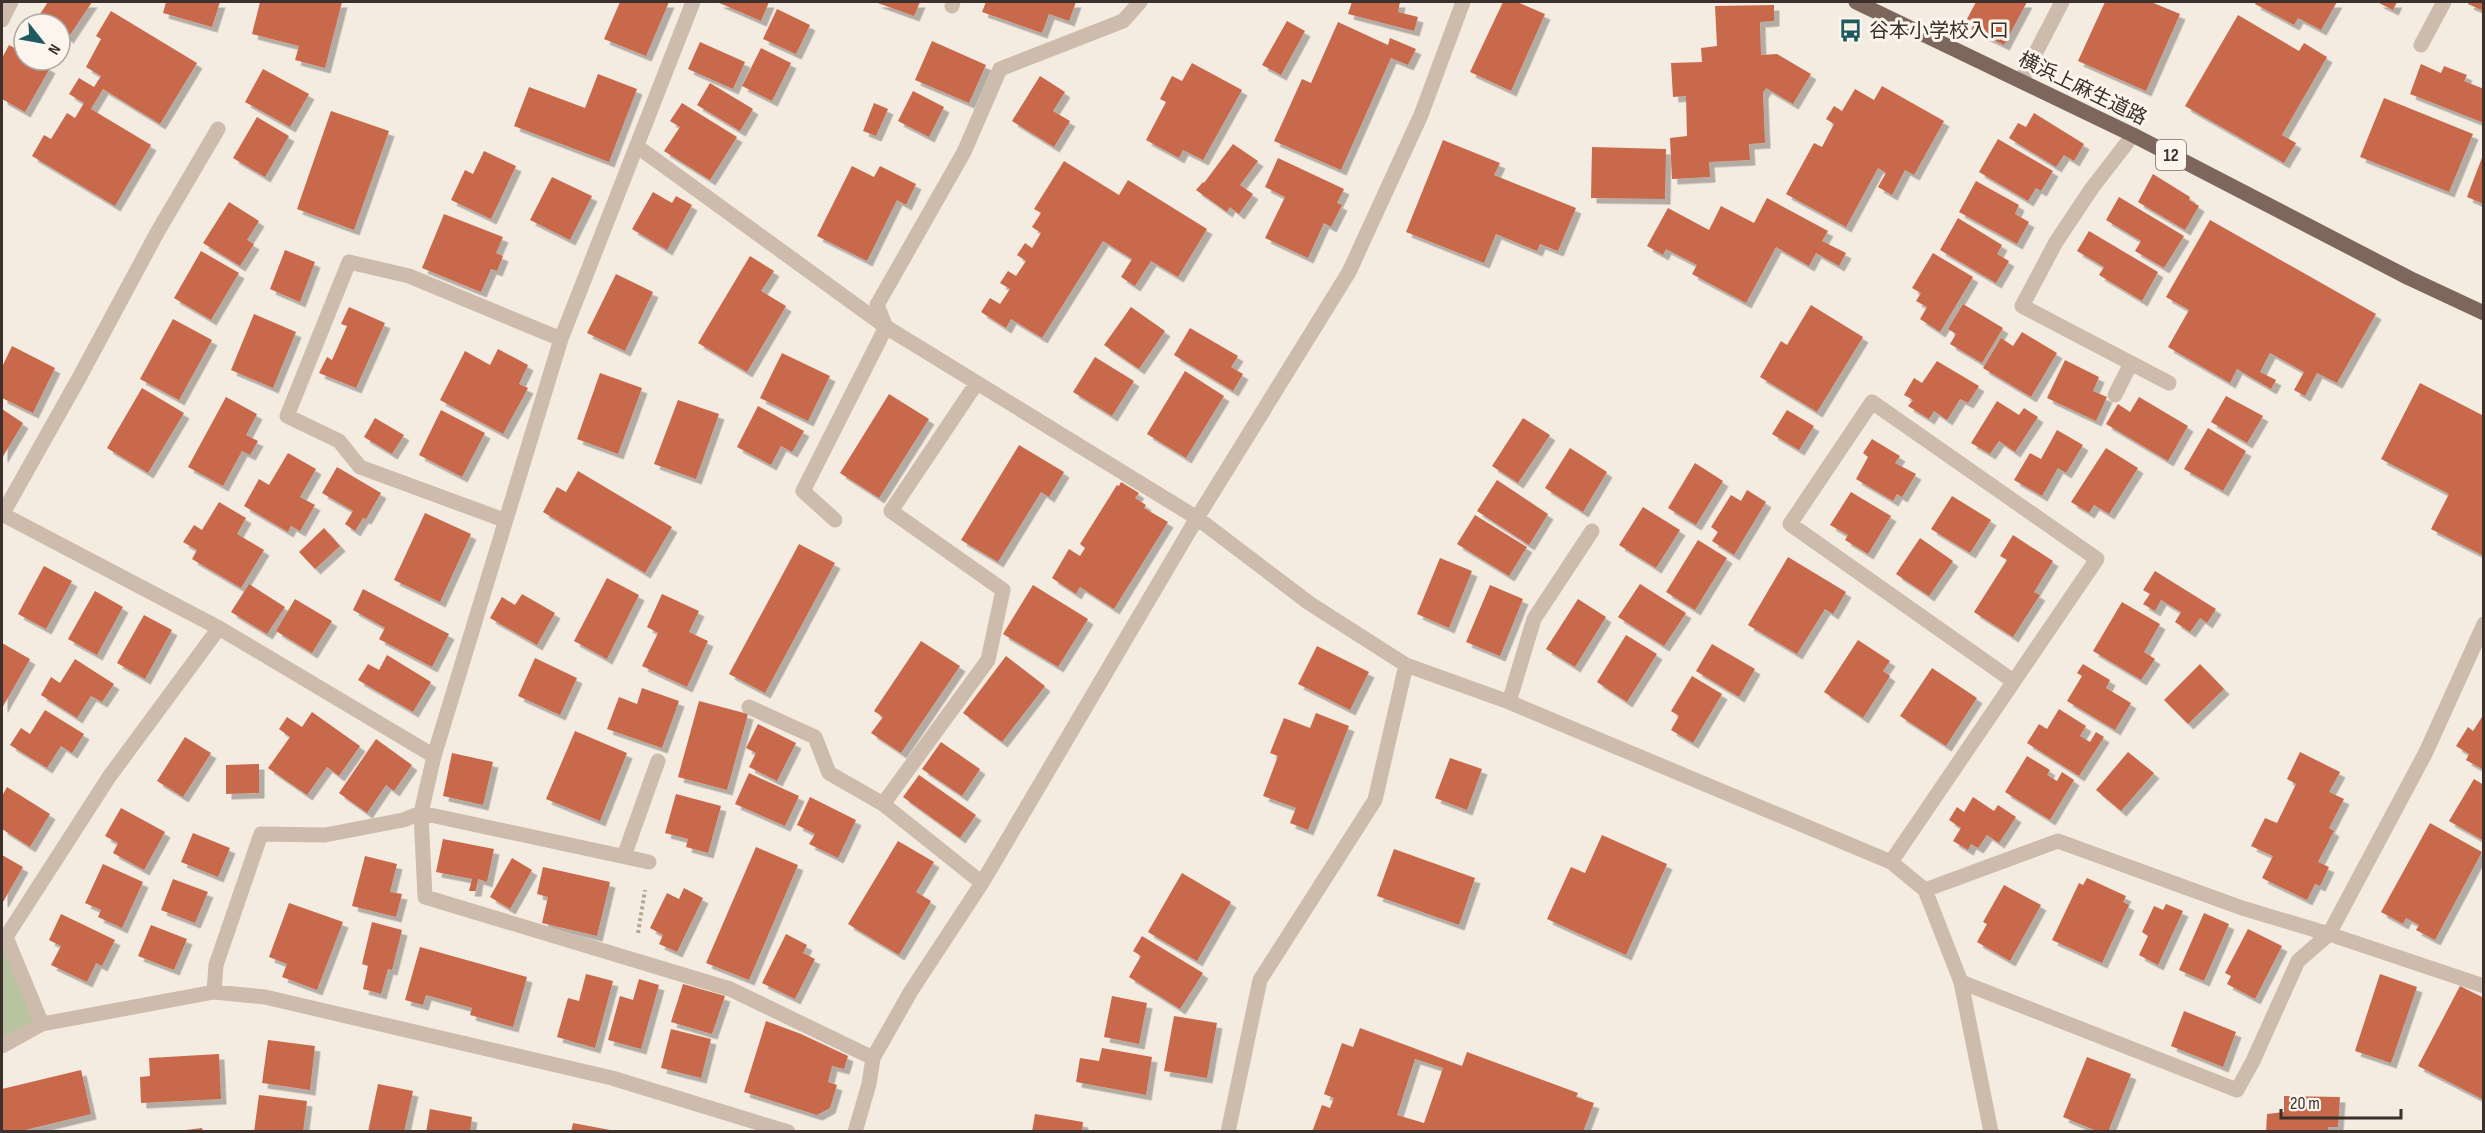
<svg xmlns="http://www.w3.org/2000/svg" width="2485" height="1133" font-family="'Sofia Sans Condensed','Noto Sans JP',sans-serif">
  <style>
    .green { fill: #b8c4a0 }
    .building { fill: #c8694b; fill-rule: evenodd; filter: url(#shadow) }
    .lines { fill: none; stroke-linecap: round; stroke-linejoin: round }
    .path { stroke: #b9a596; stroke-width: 4; stroke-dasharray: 3 3; stroke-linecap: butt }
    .service { stroke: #cdbbac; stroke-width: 15 }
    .minor { stroke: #cdbbac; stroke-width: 15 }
    .tertiary { stroke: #cdbbac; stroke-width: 15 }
    .primary { stroke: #7d675c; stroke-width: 15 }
    .labels { text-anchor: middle; stroke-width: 6; stroke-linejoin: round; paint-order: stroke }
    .shield { fill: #fbf5ee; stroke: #756b66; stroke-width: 1.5 }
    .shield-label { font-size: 18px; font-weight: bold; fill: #3b302b }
    .poi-label { font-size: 20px; fill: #3b302b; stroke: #fbf5ee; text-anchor: start }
    .street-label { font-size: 20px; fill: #3b302b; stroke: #fbf5ee }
  </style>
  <defs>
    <filter id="shadow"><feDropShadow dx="5.5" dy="5.5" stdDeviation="0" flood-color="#0004"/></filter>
  </defs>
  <rect width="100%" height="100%" fill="#f4ebe1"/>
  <path class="green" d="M2,935L42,1024L2,1046Z"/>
  <path class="building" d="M48,2H92L68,38L60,32V24H48L38,17Z
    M166,2H220L212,27L163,13Z
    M260,2H342L325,68L295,60L299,46L252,34Z
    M620,2H669L646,56L604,39Z
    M717,2H769L761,21Z
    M875,2H920L914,16Z
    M986,2H1076L1069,21L1049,14L1042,33L982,12Z
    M1352,2H1400L1398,12L1418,17L1414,31L1348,14Z
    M1503,2H1517L1545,14L1511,91L1470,72Z
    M1976,2H2027L2004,45L1971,29L1975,23L1967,19Z
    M2105,2H2151L2180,14L2146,91L2078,61Z
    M2256,2H2337L2321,30L2298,18L2294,25L2255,4Z
    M2377,2H2397L2393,10Z
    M2469,2H2484V11L2468,4Z
    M1774,5V21L1760,22L1761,55L1777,54L1811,74L1793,104L1766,88L1763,93L1765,143L1749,144L1750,160L1709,162L1710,177L1672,179L1670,138L1687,136L1686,96L1673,97L1671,63L1702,62L1701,48L1717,46L1715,6Z
    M777,9L810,25L796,54L763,39Z
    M111,11L197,63L160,124L103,89L91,109L151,145L115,206L32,156L44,135L51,139L67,113L75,118L84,103L69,94L79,78L94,87L101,76L86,67L101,39L96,36Z
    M2238,15L2299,51L2304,43L2327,57L2282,135L2296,143L2284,163L2185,106Z
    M1287,21L1305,31L1281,75L1262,65Z
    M1338,22L1388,45L1390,38L1416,49L1408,65L1391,58L1341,170L1274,141L1302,79L1311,83Z
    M932,41L986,65L969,103L915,80Z
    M700,42L745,62L733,89L688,69Z
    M9,45L24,53V60H36L50,68L25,112L2,99V58Z
    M761,48L791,63L772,101L742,86Z
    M1192,63L1242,90L1203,160L1183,150L1179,158L1146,140L1166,102L1160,99L1172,76L1182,81Z
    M2421,64L2441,73L2444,66L2467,75L2464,81L2484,89V123L2410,94Z
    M263,69L309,94L290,127L245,102Z
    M598,74L637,89L609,162L514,126L529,87L585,108Z
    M1040,76L1065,92L1053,111L1070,121L1054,147L1012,121Z
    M710,83L753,109L740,131L697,105Z
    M1882,86L1944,121L1914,175L1905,170L1892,195L1878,187L1886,173L1878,168L1846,227L1786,194L1814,143L1822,147L1834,124L1826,119L1834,106L1842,111L1855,89L1874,100Z
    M913,91L944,107L929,137L898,121Z
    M2384,98L2473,134L2449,192L2360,157Z
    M682,103L737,137L710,180L664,151L680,127L670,121Z
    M874,103L888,109L876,136L863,131Z
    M331,111L389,131L354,230L297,209Z
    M2034,113L2084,144L2074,161L2064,155L2056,167L2009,138L2018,123L2026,127Z
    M257,117L289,136L265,177L233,158Z
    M1998,139L2053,171L2041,191L2036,188L2028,201L1979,172Z
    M1443,140L1500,163L1494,175L1576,208L1558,251L1540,244L1537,251L1496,234L1484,263L1406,232Z
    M1233,144L1258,161L1240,185L1253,194L1239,214L1230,207L1227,212L1196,190L1203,182L1204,183Z
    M1592,147L1666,149L1665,199L1591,198Z
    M484,151L516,166L491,219L451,200L465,170L473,174Z
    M2483,155H2484V204L2467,197Z
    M1278,158L1344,189L1337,203L1342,205L1331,227L1324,223L1308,258L1265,238L1285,197L1265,187Z
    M1064,161L1119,195L1128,180L1207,229L1178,277L1151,261L1135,286L1121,277L1132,259L1103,241L1042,338L1011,319L1006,328L981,312L990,298L1000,304L1010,289L1000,283L1008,271L1016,276L1026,261L1017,255L1025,243L1032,248L1041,233L1032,227L1041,213L1034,209Z
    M852,166L874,177L880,166L916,184L906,205L897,200L867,261L817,236Z
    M2153,174L2190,197L2189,200L2199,206L2185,230L2138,202Z
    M552,177L592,196L570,240L530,220Z
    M1976,181L2019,205L2015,214L2029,222L2017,244L1959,212Z
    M653,192L672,203L676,196L692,205L667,250L632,229Z
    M2119,197L2184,236L2164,268L2135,251L2141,241L2106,220Z
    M1767,198L1828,231L1822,241L1846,253L1839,266L1816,253L1809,266L1776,247L1746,303L1692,274L1697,265L1666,249L1663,255L1647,246L1668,208L1709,230L1721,206L1754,223Z
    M229,202L259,221L247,240L254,244L240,266L203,243Z
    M444,214L503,237L496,253L503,256L497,271L491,269L481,292L422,268Z
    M1958,218L2002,245L1997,254L2009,261L1996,283L1940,250Z
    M2210,220L2376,314L2337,383L2317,373L2305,396L2294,390L2304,372L2270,353L2260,372L2276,380L2271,389L2237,369L2230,383L2168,347L2189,310L2166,297Z
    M2089,231L2158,272L2142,301L2099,275L2104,267L2077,251Z
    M285,250L315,262L300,302L270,289Z
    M201,251L239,273L211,320L174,298Z
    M1933,253L1973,277L1940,332L1920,319L1927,307L1916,301L1921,293L1912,288Z
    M750,256L774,271L761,291L786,306L747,372L698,343Z
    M616,274L653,292L625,351L587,333Z
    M1963,304L2003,328L1982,363L1950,344L1956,334L1948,329Z
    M1811,305L1863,337L1817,412L1760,377L1781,341L1787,345Z
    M349,307L385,323L356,388L319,373L327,357L332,360L347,326L341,324Z
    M1131,307L1165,331L1139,369L1104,345Z
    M254,314L296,332L273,388L231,370Z
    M173,319L212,340L179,400L140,379Z
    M1190,328L1238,356L1231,367L1243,374L1233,391L1174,355Z
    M2022,332L2057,353L2031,397L1983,368L2001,338L2013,346Z
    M12,346L55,368L33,413L2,398V367Z
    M498,349L528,365L519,384L528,388L503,434L440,400L465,351L490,365Z
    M782,353L830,376L808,421L760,398Z
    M1095,357L1134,381L1112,416L1073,392Z
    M2065,360L2099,377L2093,391L2107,397L2096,421L2047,398Z
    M1937,361L1979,386L1968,403L1960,399L1947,420L1934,411L1929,419L1908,406L1913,400L1904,395L1914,378L1922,383Z
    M1185,371L1224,396L1186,458L1147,434Z
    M600,373L642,388L618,454L577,439Z
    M2420,383L2484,416V556L2431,529L2449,494L2381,459Z
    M142,388L184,413L148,473L107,448Z
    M889,394L929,419L879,498L840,473Z
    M2226,396L2263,416L2247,443L2211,422Z
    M226,397L257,414L246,435L258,441L250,455L242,451L223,486L188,467Z
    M2139,397L2188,426L2168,461L2106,424L2118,404L2130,412Z
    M678,400L719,414L696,479L654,464Z
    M1997,401L2019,415L2024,408L2038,417L2015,452L1999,441L1990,454L1971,443Z
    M758,406L804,431L792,452L781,446L771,465L737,447Z
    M2,409L23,423L2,458Z
    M441,410L485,433L462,477L419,455Z
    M1787,410L1814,426L1799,450L1772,434Z
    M375,418L404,435L392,454L364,437Z
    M1523,418L1550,435L1518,483L1492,466Z
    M2208,428L2246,451L2223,491L2184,469Z
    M2057,430L2083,445L2066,473L2058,468L2042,496L2014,480L2030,453L2041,459Z
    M1872,439L1900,456L1895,463L1916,474L1902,497L1897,494L1893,501L1856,479L1868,457L1863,453Z
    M1019,445L1064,472L1049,497L1041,492L998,562L961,540Z
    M1570,448L1607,472L1583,512L1545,488Z
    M2106,448L2138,468L2109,514L2094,505L2089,513L2071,502Z
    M288,453L316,469L300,497L315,505L300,531L291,526L288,532L244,506L259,479L269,485Z
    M1695,463L1723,481L1696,525L1668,508Z
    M337,467L381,493L366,519L363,518L355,531L345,524L353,511L322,493Z
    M578,471L672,527L645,573L543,512L557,487L566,492Z
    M1497,480L1548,514L1529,545L1477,511Z
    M1121,482L1139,493L1135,498L1146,505L1144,508L1168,522L1114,609L1080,587L1076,594L1052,578L1069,549L1080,556L1085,548L1080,544L1117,485L1119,486Z
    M1747,490L1766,502L1734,555L1712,541L1718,532L1711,527L1731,495L1741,501Z
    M1851,492L1891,516L1868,554L1845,540L1848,535L1830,525Z
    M1952,496L1991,520L1970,553L1931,529Z
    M219,502L246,518L237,534L264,550L241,588L192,559L197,550L183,542L194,525L202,530Z
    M1643,507L1680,530L1656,568L1619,545Z
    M425,513L471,534L440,602L394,580Z
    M1475,515L1527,547L1509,576L1457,544Z
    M324,528L340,546L315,569L299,552Z
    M2013,535L2053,561L2034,592L2040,595L2013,637L1974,612L2007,560L2000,556Z
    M1920,538L1953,561L1929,596L1896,574Z
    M1698,540L1727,558L1695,610L1666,592Z
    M799,544L835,563L765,693L729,674Z
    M1788,557L1846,592L1833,614L1825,609L1797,654L1748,625Z
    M1440,558L1472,571L1449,628L1417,614Z
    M44,566L72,581L46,629L18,614Z
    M2155,571L2216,609L2207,623L2200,618L2190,632L2175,622L2181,612L2161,600L2155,611L2143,604L2150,594L2143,590Z
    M607,578L639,595L607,659L574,641Z
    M249,584L285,607L267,634L231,612Z
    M1640,584L1686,613L1664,646L1618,617Z
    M1033,585L1088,619L1058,667L1003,634Z
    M1490,585L1523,599L1500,656L1466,642Z
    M363,589L449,634L432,667L379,639L385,628L353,610Z
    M95,591L123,607L97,655L68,639Z
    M522,594L555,613L537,645L490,618L502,597L515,605Z
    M662,594L699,611L689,632L708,641L687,687L642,666L658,633L647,627Z
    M295,599L332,621L312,653L276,631Z
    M1578,599L1606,617L1575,667L1546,649Z
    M2122,602L2160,624L2144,652L2155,659L2141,680L2093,651Z
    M144,615L172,630L145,679L117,663Z
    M1626,635L1657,654L1627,702L1597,682Z
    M1858,640L1890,661L1883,671L1890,676L1863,718L1824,692Z
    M921,641L960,666L901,753L871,733L883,717L874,711Z
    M2,643L30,659L2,708Z
    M1712,644L1755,669L1739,697L1696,671Z
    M1317,646L1369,672L1350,710L1298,684Z
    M387,655L431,682L413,712L358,680L368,664L379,670Z
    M1006,656L1045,686L1002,742L963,713Z
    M535,658L577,678L560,715L518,696Z
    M75,659L114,684L102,702L91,696L77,718L41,695L51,677L60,683Z
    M2083,664L2110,680L2106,688L2131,703L2115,730L2067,701L2082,676L2077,673Z
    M2200,664L2224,689L2188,724L2164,700Z
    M1932,668L1977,698L1946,746L1900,716Z
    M1692,676L1722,694L1693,743L1671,730L1679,716L1671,711Z
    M642,688L679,701L662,748L607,729L619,697L637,704Z
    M699,701L748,714L727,790L678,777Z
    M2059,709L2086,726L2080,736L2090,742L2096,732L2104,737L2079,776L2027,743L2039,724L2047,729Z
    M45,710L84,734L72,753L61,746L47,768L10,745L21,728L30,734Z
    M312,712L360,746L339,776L327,767L307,795L268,768L290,737L279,729L287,717L302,727Z
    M1316,713L1349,726L1308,830L1290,823L1296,808L1263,796L1278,756L1270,753L1284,718L1310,728Z
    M2482,717L2484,718V770L2466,760L2469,754L2456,746L2468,727L2473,731Z
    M758,724L796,743L777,781L749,767L756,753L746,748Z
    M575,731L627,753L600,821L546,799Z
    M185,737L211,753L183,797L157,781Z
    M376,739L412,765L394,791L386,785L367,813L339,793Z
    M941,742L980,769L962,796L922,769Z
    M2128,752L2154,773L2121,811L2096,790Z
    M2300,752L2340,772L2329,792L2344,799L2329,828L2334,831L2318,862L2329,867L2320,886L2315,884L2307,900L2262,878L2273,856L2251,846L2265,818L2277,823L2296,784L2287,779Z
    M452,753L493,762L483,805L443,796Z
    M2027,756L2050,770L2047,775L2057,781L2062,772L2074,780L2050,820L2005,792Z
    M1450,758L1482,769L1467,810L1435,798Z
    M259,764V793L226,794V765Z
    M749,773L799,796L785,826L735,804Z
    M919,775L976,815L960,838L903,797Z
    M2474,779L2484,785V841L2449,821Z
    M7,787L50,814L30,847L2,829V796Z
    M676,794L721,806L708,853L686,847L688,839L665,833Z
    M810,797L856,820L838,858L809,844L815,834L797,825Z
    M1973,797L1994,811L1998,805L2016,817L1999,843L1987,835L1978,848L1971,844L1968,850L1953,841L1961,828L1949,820L1957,807L1964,812Z
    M121,808L165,832L144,870L113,853L118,843L105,836Z
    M2430,823L2482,852L2435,940L2416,930L2419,925L2406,918L2403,924L2381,912Z
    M193,833L230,848L218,877L181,862Z
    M1602,835L1667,864L1626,955L1547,919L1571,867L1585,873Z
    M443,839L494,849L487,882L478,879L476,891H469L472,879L436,872Z
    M898,841L934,862L916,892L931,901L899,955L848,924Z
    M756,847L798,865L749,980L706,963Z
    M1394,849L1475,878L1459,925L1377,896Z
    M2,855L23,867L3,902L2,901Z
    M365,856L397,864L390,892L402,894L396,917L352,906Z
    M512,858L532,870L510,909L490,897Z
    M103,864L143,882L122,928L98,917L101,910L85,903Z
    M543,867L610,882L597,936L542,923L548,897L537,894Z
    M1182,873L1231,902L1197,961L1148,932Z
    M2087,878L2126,896L2123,902L2129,905L2102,963L2052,940L2079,883L2083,885Z
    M173,879L208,892L195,923L161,910Z
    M2004,885L2041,905L2010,961L1977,942L1987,924L1983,922Z
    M684,888L703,898L677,952L659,944L663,935L650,928L667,893L679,899Z
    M289,903L343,922L317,990L282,977L287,964L269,957Z
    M2166,904L2183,911L2158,965L2139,955L2148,936L2142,932L2154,906L2163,910Z
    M2204,913L2229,924L2204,981L2179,970Z
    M61,914L115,940L102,966L96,963L87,982L51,965L61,946L49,940Z
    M372,922L402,930L392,970L388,969L381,994L363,989L368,966L362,964Z
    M151,925L187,939L174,970L138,956Z
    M2248,929L2282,946L2255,999L2227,984L2231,976L2225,973Z
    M786,934L807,945L803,953L815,959L795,999L762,983Z
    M1142,936L1203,973L1180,1009L1129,977L1141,956L1133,951Z
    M420,947L527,977L513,1027L470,1015L472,1008L426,995L423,1005L405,1000Z
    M586,974L613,981L595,1048L557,1037L568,998L579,1001Z
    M2380,974L2417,987L2391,1063L2355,1051Z
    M639,979L659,985L641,1049L608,1040L620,996L633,1000Z
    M683,984L725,996L712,1034L671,1022Z
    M2460,986L2484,998V1100L2418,1066Z
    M1112,996L1147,1003L1139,1044L1104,1037Z
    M2184,1011L2236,1032L2223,1067L2171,1046Z
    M1174,1016L1217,1023L1207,1078L1164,1071Z
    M766,1021L801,1034L848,1056L844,1069L832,1066L828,1082L837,1085L830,1108L817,1115L744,1092Z
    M1360,1028L1462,1066L1467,1052L1578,1093L1576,1097L1594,1103L1583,1132H1312L1322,1105L1330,1108L1334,1098L1324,1094L1342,1043L1353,1047ZM1415,1059L1443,1068L1424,1123L1397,1115Z
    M671,1029L711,1039L701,1078L661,1068Z
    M268,1040L315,1046L310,1090L262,1083Z
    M1102,1048L1152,1057L1146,1095L1076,1082L1080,1058L1099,1061Z
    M219,1054L221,1099L141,1103L140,1077L150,1076L149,1058Z
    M2087,1057L2131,1074L2108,1132H2099L2063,1117Z
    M81,1070L91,1114L17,1132H3L2,1089Z
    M378,1084L413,1091L404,1132H368Z
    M259,1095L307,1101L303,1132H254Z
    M2284,1096L2340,1097L2338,1127H2328V1132H2266L2267,1114L2284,1112Z
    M430,1109L472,1117L470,1132H426Z
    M1035,1114L1083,1122L1082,1132H1032Z
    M573,1123L610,1130V1132H571Z
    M202,1128L203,1132H186V1130Z"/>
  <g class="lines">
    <path class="path" d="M638,933L645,890"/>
    <path class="service" d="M952,6L953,2
      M2421,45L2444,2
      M624,856L658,761
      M1961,982L2237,1090L2253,1061L2298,961L2329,934"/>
    <path class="minor" d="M2,20L11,2
      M2133,135L2092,188L2056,242L2022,306L2169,383
      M638,147L886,327L1197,518L1309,603L1406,665L1509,702L1891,862L1925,890L1961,982L1991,1132
      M2115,395L2131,363
      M2,514L219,628L434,756
      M2,515L79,378L158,231L218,129
      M504,520L360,467L339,441L287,416L349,262L409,276L561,339
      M835,520L803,491L886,327L877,305L964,152L1000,69L1123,21L1140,2
      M1509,702L1534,619L1592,531
      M749,707L815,737L829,773L883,804L982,883
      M883,804L988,660L1003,590L891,511L976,384
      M649,862L421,813L425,897L730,989L873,1058
      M1891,862L2097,559L1872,402L1790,524L2013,681
      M1925,890L2058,841L2242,908L2329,934L2484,986
      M2329,934L2426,752L2484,624
      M2,935L6,937L42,1024
      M6,937L109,777L219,628
      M214,992L216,965L261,834L325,835L403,820L421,813L434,756L561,339L693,2
      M2,1046L42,1024L214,992L265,997L612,1078L788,1132
      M855,1132L869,1084L873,1058L911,991L982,883L1197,518L1349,272L1421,115L1463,2
      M1228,1132L1260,980L1375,800L1406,665"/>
    <path class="tertiary" d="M2021,81L2062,2"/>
    <path class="primary" d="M1856,2L2133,135L2409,278L2484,313"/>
  </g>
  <defs>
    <symbol id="bus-bare" viewBox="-9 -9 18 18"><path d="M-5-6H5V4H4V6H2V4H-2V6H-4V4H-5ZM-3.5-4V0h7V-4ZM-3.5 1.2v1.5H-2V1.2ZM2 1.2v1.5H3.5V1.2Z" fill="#1f5a5e" stroke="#fbf5ee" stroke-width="2.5" paint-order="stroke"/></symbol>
  </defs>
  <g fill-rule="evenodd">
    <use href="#bus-bare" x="1834" y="14" width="33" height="33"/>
  </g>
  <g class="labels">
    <rect class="shield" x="2156" y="140" width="30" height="30" rx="4.5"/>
    <g class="shield-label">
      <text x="2171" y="161">12</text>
    </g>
    <g class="poi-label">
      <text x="1869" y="37">谷本小学校入口</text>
    </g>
    <g class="street-label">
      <text transform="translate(2083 88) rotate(26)" y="7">横浜上麻生道路</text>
    </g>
  </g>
  <rect width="2485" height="1133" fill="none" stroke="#3b302b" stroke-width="6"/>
  <g transform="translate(42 42) rotate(121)"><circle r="28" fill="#fbf5ee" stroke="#aea6a0" stroke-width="1.5"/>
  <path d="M0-4.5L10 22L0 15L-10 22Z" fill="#1f5a5e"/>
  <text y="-9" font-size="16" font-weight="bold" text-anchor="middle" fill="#3b302b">N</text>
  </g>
  <path d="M2281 1109v9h120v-9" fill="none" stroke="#3b302b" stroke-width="3"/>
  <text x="2290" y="1109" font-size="18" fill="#3b302b" stroke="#fbf5ee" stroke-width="4.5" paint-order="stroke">20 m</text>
</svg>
